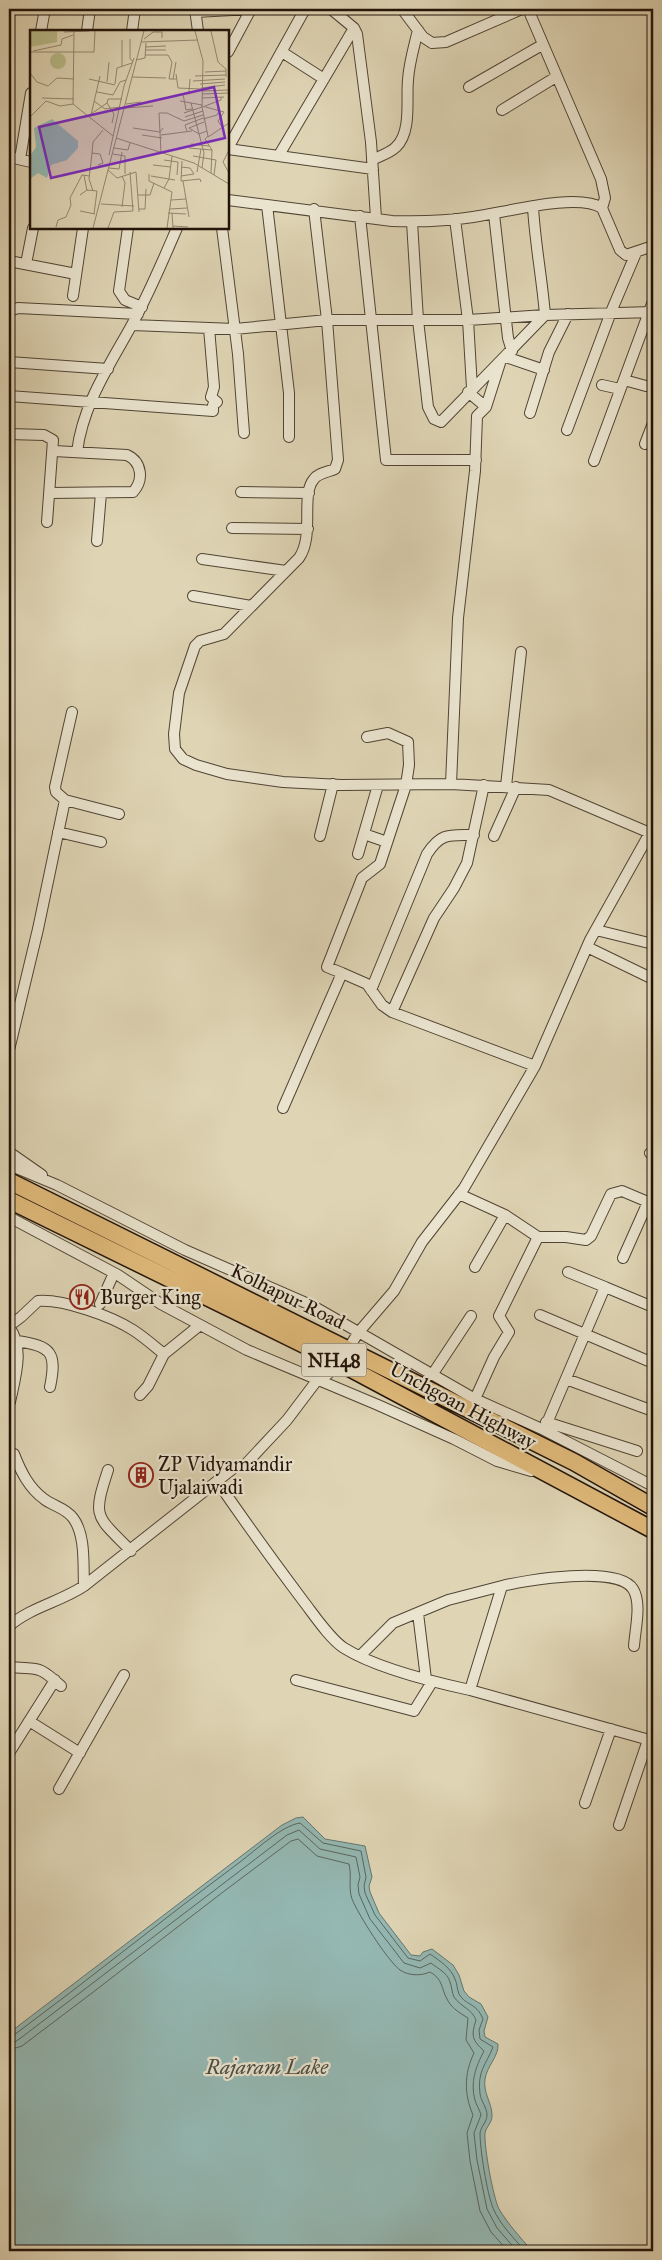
<svg xmlns="http://www.w3.org/2000/svg" width="662" height="2260" font-family="'IM FELL Great Primer',serif">
  <style>
    .water { fill: #94b8b3; stroke: #66766f }
    .lines { fill: none; stroke-linecap: round; stroke-linejoin: round }
    .shore { stroke: #5a665e; stroke-width: 1 }
    .minor-casing { stroke: #504434; stroke-width: 12 }
    .trunk-casing { stroke: #211309; stroke-width: 19 }
    .minor { stroke: #eae4cf; stroke-width: 10 }
    .trunk { stroke: #e0ba7a; stroke-width: 16 }
    .labels { text-anchor: middle; stroke-width: 4.5; stroke-linejoin: round; paint-order: stroke }
    .shield { fill: #eae4cf; stroke: #5d5244; stroke-width: 1 }
    .shield-label { font-size: 19px; font-weight: bold; fill: #211309 }
    .street-label { font-size: 20px; fill: #211309; stroke: #eae4cf }
    .poi-label { font-size: 20px; fill: #211309; stroke: #eae4cf; text-anchor: start }
    .water-label { font-size: 21px; font-style: italic; fill: #494d44; stroke: #eae4cf }
    .inset-road { fill: none; stroke: #938770; stroke-width: 1 }
    .view { fill: #7b2cbf; fill-opacity: 0.15; stroke: #7b2cbf; stroke-width: 2.5 }
    .inset-edge { fill: none; stroke: #211309; stroke-width: 2.5 }
  </style>
  <rect width="100%" height="100%" fill="#dfd5b5"/>
  <filter id="stains"><feTurbulence type="fractalNoise" baseFrequency=".004" numOctaves="4"/><feColorMatrix values="0 0 0 0 .2 0 0 0 0 .09 0 0 0 0 .02 0 0 0 .5 -.17"/></filter>
  <radialGradient id="worn" r=".72"><stop offset=".6" stop-color="#630" stop-opacity="0"/><stop offset="1" stop-color="#630" stop-opacity=".3"/></radialGradient>
  <path class="water" d="M303,1817L325,1839L365,1846L372,1877L369,1886L370,1892L379,1913L411,1955L420,1956L423,1952L432,1949L453,1965L459,1975L464,1991L469,1997L481,2004L488,2017L484,2031L485,2037L498,2044C499,2056 487,2066 485,2079C483,2094 492,2102 492,2116C492,2123 486,2127 485,2133C484,2147 493,2197 499,2209C508,2224 520,2237 532,2251H9V2033L282,1825L296,1818Z"/>
  <g class="lines">
    <path class="shore" d="M9,2036L14,2035C90,1979 164,1918 240,1862C256,1850 281,1826 300,1823L323,1843L361,1851L366,1877L364,1886L365,1893L375,1915L408,1958L420,1961L430,1954C440,1961 451,1968 455,1979C457,1983 457,1989 459,1994C466,2006 476,2002 483,2019L479,2030L480,2039L493,2047C486,2065 477,2071 480,2094C481,2101 487,2108 487,2115C487,2122 481,2126 480,2133C480,2150 487,2193 493,2208C500,2225 514,2238 525,2251
      M9,2043L15,2042L22,2037L287,1835L299,1830L320,1849L356,1857L360,1877L358,1885L359,1894L370,1919L404,1963L420,1968L431,1963C438,1969 447,1972 450,1982C452,1987 452,1993 454,1997C461,2007 472,2009 476,2020C471,2036 472,2040 484,2051C476,2066 470,2082 475,2100C476,2105 480,2110 481,2115L474,2133L477,2160L487,2209L497,2228L517,2251
      M9,2050L22,2046C112,1979 200,1908 291,1841L298,1839L317,1856L349,1864C352,1876 348,1887 352,1899C358,1914 387,1960 400,1970C409,1976 421,1976 430,1972C443,1979 441,1988 447,1999C451,2008 460,2013 468,2018L466,2040L474,2053C464,2074 464,2094 473,2115L467,2133L470,2161L480,2211L491,2232L508,2251"/>
    <defs>
      <path id="minor" d="M195,9L198,31
        M331,9L354,28L357,34L371,142L376,218
        M402,9L423,37L432,43L446,42L522,9
        M528,9L601,179L605,198L602,208
        M195,12L251,9
        M41,31L45,9
        M87,31L90,9
        M132,31L135,9
        M228,52L251,9
        M282,52L324,79
        M469,87L542,45
        M502,110L556,77
        M228,148L305,9
        M228,149L373,169
        M279,155L354,28
        M9,157L31,162
        M20,159L31,93
        M372,160C380,156 390,153 396,147C412,132 406,99 408,80C409,63 414,47 418,30
        M228,200L392,221C419,222 446,221 473,217C504,213 577,192 602,208L620,250L626,255L653,246
        M267,205L289,393V437
        M314,209L327,320L338,460L335,469C328,472 318,473 314,479C300,495 315,535 299,558L224,634L200,641L195,646L179,693L174,734L175,749L183,759L196,765L227,774L283,782L341,785L451,784L549,790L650,833
        M494,214L508,338L512,351
        M360,216L386,460H476
        M455,219L468,320L472,388
        M412,222L418,320L428,407L434,419L441,422L545,315C542,278 535,243 533,207
        M128,228L119,291L125,300L142,307
        M222,228L238,354L244,433
        M9,261L76,274
        M26,264L33,228
        M73,296L83,228
        M9,311L18,308L138,314
        M132,325L235,329L327,320H468L545,315L653,312
        M506,357L544,370
        M9,362L108,369
        M624,380L646,386
        M602,385L620,389
        M468,392L486,407
        M9,396L213,411V405L217,402L211,397L214,387L209,328
        M530,413L549,352L568,314
        M567,430L611,312L636,253
        M9,434L44,435L53,440L47,522
        M645,444L653,423
        M77,452C83,402 112,362 135,319C151,289 164,258 177,228
        M594,461L653,301
        M241,492L309,493
        M50,493L133,492C144,480 142,462 127,455L54,451
        M232,528L308,529
        M97,541L101,493
        M202,559L286,571
        M193,596L251,606
        M72,712L55,787L56,792L65,800L119,814
        M451,784L458,618L475,471L477,416L486,407L500,363
        M506,786L521,652
        M58,832L101,842
        M364,834L387,842
        M320,836L333,784
        M494,836L516,787
        M358,854L378,785
        M596,930L653,944
        M587,947L653,979
        M342,973L367,984L382,1005L392,1012L535,1066
        M371,990L427,854C441,832 450,835 474,835
        M392,1012L434,918L454,888L467,863L484,785
        M9,1050L38,929L65,800
        M283,1108L342,973L327,967L362,878L380,864L406,785L409,765L408,742L388,733L367,737
        M9,1152L42,1175
        M650,1153L653,1154
        M9,1165L57,1185L185,1250L313,1306L475,1399L544,1430L653,1486
        M459,1194L505,1215L538,1237L499,1316L509,1332L494,1357L475,1399
        M9,1217L118,1275L161,1304L247,1350L378,1405L454,1439L497,1461L531,1471
        M538,1237H566L586,1240L591,1236L611,1194L622,1191L648,1202L623,1258
        M475,1267L505,1215
        M568,1272L605,1287
        M100,1304L114,1273
        M540,1315L653,1363
        M9,1326L21,1317L38,1301C63,1299 111,1316 133,1330C144,1337 154,1346 164,1354
        M9,1327C25,1347 15,1378 10,1402
        M17,1341C52,1346 57,1353 50,1387
        M350,1346L358,1333L394,1291L422,1242L464,1188L535,1066L590,940L652,829
        M432,1375L471,1316
        M566,1379L653,1411
        M140,1395L148,1386L164,1354L200,1325
        M546,1422L637,1451
        M544,1430L605,1287L653,1307
        M14,1454C21,1472 29,1488 44,1499C53,1506 66,1508 73,1518C86,1535 83,1566 84,1586
        M108,1470C92,1519 96,1515 131,1551
        M217,1481C245,1522 274,1562 304,1602C314,1615 330,1639 344,1648C376,1668 433,1682 470,1690
        M418,1613L426,1679
        M9,1626C31,1607 60,1602 84,1586L235,1467L244,1466L287,1420L318,1379L328,1374
        M634,1646C635,1630 642,1603 633,1589C618,1565 526,1580 502,1586L470,1690L653,1741
        M360,1656L393,1623L448,1600L502,1586
        M9,1667C39,1670 37,1664 61,1686
        M296,1680L414,1711L432,1682
        M29,1721L80,1753
        M9,1753L55,1680
        M59,1789L124,1675
        M585,1803L611,1729
        M619,1825L648,1740"/>
      <path id="trunk" d="M9,1181L574,1462L653,1507
        M9,1200L325,1355L653,1530"/>
    </defs>
    <use href="#minor" class="minor-casing"/>
    <use href="#trunk" class="trunk-casing"/>
    <use href="#minor" class="minor"/>
    <use href="#trunk" class="trunk"/>
  </g>
  <defs>
    <symbol id="restaurant-ring" viewBox="-11 -11 22 22"><circle r="9.5" fill="#eae4cf" stroke="#8f2418" stroke-width="1.5"/><path d="M-5-6h1v4h1v-4h1v4h1v-4h1v5L-1.5 .5V6h-2V.5L-5-1ZM5-6V6H3V1.5H1.5Q1.5-4 5-6Z" fill="#8f2418"/></symbol>
    <symbol id="building-ring" viewBox="-11 -11 22 22"><circle r="9.5" fill="#eae4cf" stroke="#8f2418" stroke-width="1.5"/><path d="M-4-6H4V6H1V3H-1V6H-4ZM-2.5-4.3h1.7v1.8h-1.7ZM.8-4.3h1.7v1.8H.8ZM-2.5-1h1.7V.8h-1.7ZM.8-1h1.7V.8H.8Z" fill="#8f2418"/></symbol>
  </defs>
  <g fill-rule="evenodd">
    <use href="#restaurant-ring" x="68" y="1283" width="28" height="28"/>
    <use href="#building-ring" x="127" y="1461" width="28" height="28"/>
  </g>
  <g class="labels">
    <rect class="shield" x="301.5" y="1343.5" width="65" height="33" rx="4"/>
    <g class="shield-label">
      <text x="334" y="1367">NH48</text>
    </g>
    <g class="street-label">
      <text transform="translate(288 1296) rotate(26)" y="7">Kolhapur Road</text>
      <text transform="translate(463 1405) rotate(28)" y="7">Unchgoan Highway</text>
    </g>
    <g class="poi-label">
      <text x="100" y="1304">Burger King</text>
      <text x="158" y="1471">ZP Vidyamandir<tspan x="158" dy="23">Ujalaiwadi</tspan></text>
    </g>
    <g class="water-label">
      <text x="267" y="2074">Rajaram Lake</text>
    </g>
  </g>
  <g transform="translate(30 30)">
    <rect width="199" height="199" fill="#dfd5b5"/>
    <path d="M0,1H27V12L0,17ZM20 31a8 8 0 1 1 16 0a8 8 0 1 1-16 0Z" fill="#b8bc89"/>
    <path d="M22,89L48,111V118L37,130L21,135L17,148L8,143L0,149V126L6,117L4,98Z" fill="#94b8b3"/>
    <path class="inset-road" d="M165,1L173,31L172,77L178,106L175,109L182,120L181,143M181,1L188,32L196,39V47M34,2L59,1M100,9V29L103,31M114,9L123,2H132V8M92,10V36M111,12L168,10M115,17L136,16M115,20H136M3,21L31,15L32,9L43,5M0,22H64L65,1M115,25H138L142,32L139,49H146M106,30L115,28L116,13M175,42L196,41M0,43L7,52L18,56L27,48L44,49M146,44L148,58L172,59M165,46L196,45M102,47L136,48M59,49L85,55M143,49L146,32M163,51L195,49M77,52L79,32M85,54L87,38L102,33M170,54L195,52M171,58L195,55M172,61L199,60M67,62L83,65L90,52L96,50M153,64L156,80L162,79M172,64L199,63M144,66L159,62L160,49M12,68L44,69M172,68L194,67M64,71L75,79L90,77M150,71L172,75M77,73L78,69H92M161,73L174,123L172,138M43,74L44,2M96,74L111,72M172,76L194,82L188,91L192,97M175,76L191,70V67M95,78L123,76M154,83L172,77M61,85L70,46M58,86L77,73L84,84L82,93M0,87L16,71L30,76L43,74L83,106M155,87L173,81M173,89L187,85L189,81M174,92L159,98L169,104L177,101M103,98L130,102L133,98M157,101L155,95L173,88M112,105L132,108M131,105L162,101M178,107L199,93M86,108L164,133L199,154M161,114L179,116M84,118L98,120L100,113M159,118L182,120M199,120L193,132L199,143M131,122L129,83H137L154,91L173,85M62,123L63,112L73,100M83,124L95,126V144M79,125L94,56L104,28M163,126L186,130L184,145M134,130L148,132L147,145M152,131L151,151L170,149L171,152M123,135L141,137M79,138L89,139L92,122M78,140L87,148L106,142L109,182M167,142L171,119M119,144V151L142,162L137,198M54,145L57,161M121,146L139,149L142,126M151,146L164,144L160,138L151,137M153,151L159,187M134,158L139,149L145,150M63,161L59,149L62,123L70,124L73,133L68,135M50,165L57,160L67,161L64,184M108,165H120L124,153M141,170L156,169M71,174L104,176M92,177L95,153L92,146M109,179H115L116,159M140,179L157,178M50,181L65,184M138,183L156,184M142,183L143,198M143,196L158,197M26,197L28,190L36,187L41,175L40,168L52,145L60,146M63,198L114,1M78,198L84,182L103,181L100,142"/>
    <path class="view" d="M184,57L195,108L21,148L9,97Z"/>
    <rect width="199" height="199" class="inset-edge"/>
  </g>
  <rect width="662" height="2260" fill="none" stroke="#dfd5b5" stroke-width="30"/>
  <rect x="10" y="10" width="642" height="2240" fill="none" stroke="#211309" stroke-width="2.5"/>
  <rect x="15" y="15" width="632" height="2230" fill="none" stroke="#211309"/>
  <rect width="100%" height="100%" filter="url(#stains)"/>
  <rect width="100%" height="100%" fill="url(#worn)"/>
</svg>
